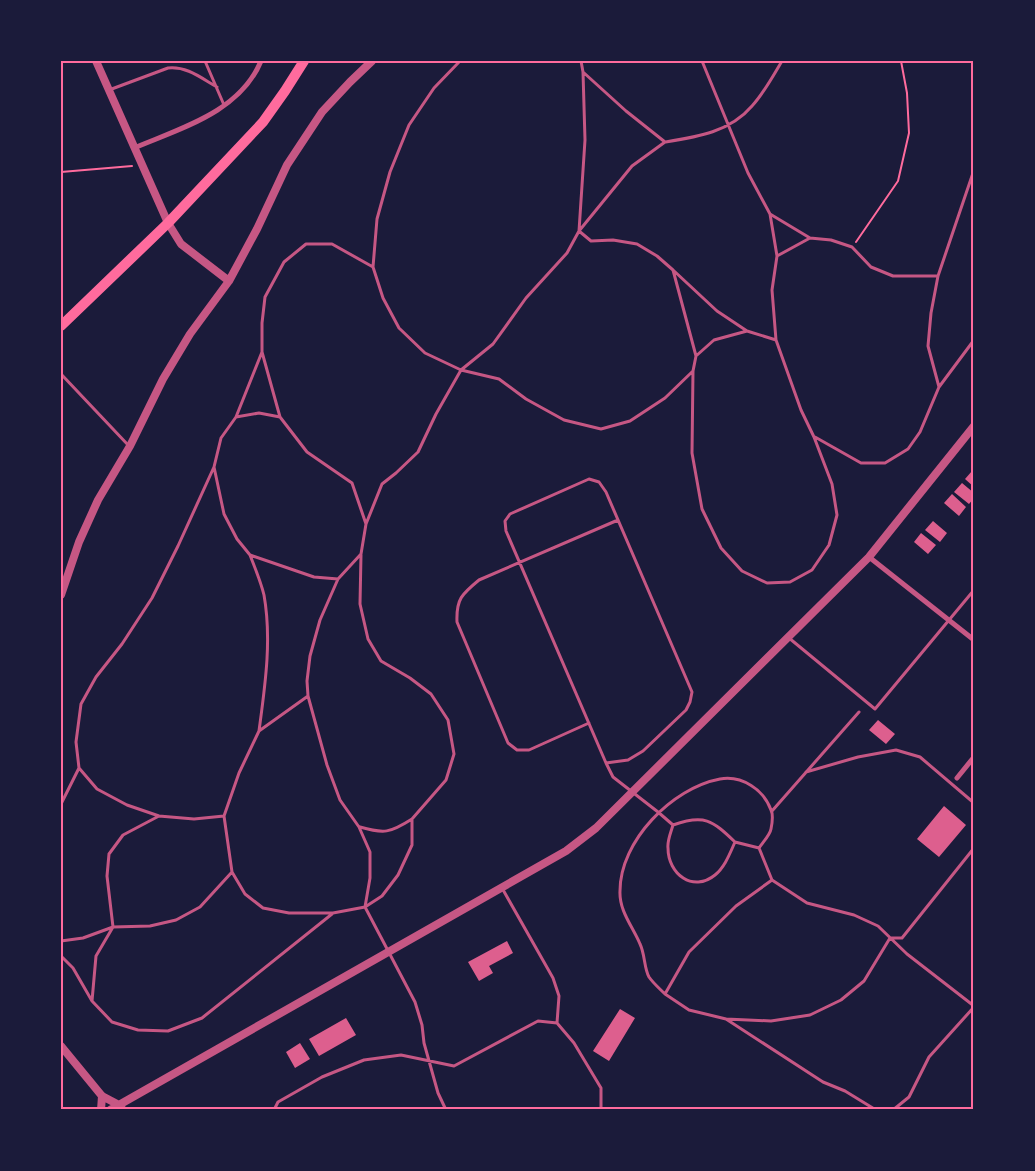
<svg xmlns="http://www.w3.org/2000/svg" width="1035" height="1171" font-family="Barlow,sans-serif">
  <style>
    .building { fill: #dd5f8e }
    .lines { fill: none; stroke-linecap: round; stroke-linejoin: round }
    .path { stroke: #ff6b9d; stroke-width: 2 }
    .service { stroke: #c65784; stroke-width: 3 }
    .minor { stroke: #c65784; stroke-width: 5 }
    .tertiary { stroke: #c65784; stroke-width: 8 }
    .trunk { stroke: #ff6b9d; stroke-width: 10 }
    .neatline { fill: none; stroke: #ff6b9d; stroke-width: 2 }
  </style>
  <rect width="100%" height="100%" fill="#1b1b3a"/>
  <path class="building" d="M972,471L974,472V487L965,479Z
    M962,483L974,493V498L969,504L954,492Z
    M952,494L966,507L959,516L944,503Z
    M933,521L947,533L940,542L925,530Z
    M921,533L936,545L928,554L914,542Z
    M878,720L895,734L886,744L869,730Z
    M944,806L966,825L939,857L917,839Z
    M507,941L513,953L489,966L493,973L479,981L468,962Z
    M620,1009L635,1018L609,1061L593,1051Z
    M346,1018L356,1035L319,1056L309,1039Z
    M300,1043L310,1059L295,1068L286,1052Z"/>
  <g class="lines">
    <path class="path" d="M61,172L132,166
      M856,242L898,181L909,133L907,93L901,61"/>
    <path class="service" d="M205,61L224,105
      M460,61L434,88L409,125L390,172L377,219L373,267L383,298L399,328L425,353L461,370L499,379L526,399L564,420L601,429L630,421L665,398L693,371
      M702,61L748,173L770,214
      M583,72L626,111L665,142C697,137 730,132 752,106C764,93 773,76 782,61
      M109,90L168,68C187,66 201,78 217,87
      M665,142L632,166L579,231L591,241L613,240L637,244L657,256L673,270L696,356L714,340L747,331L717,311L673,270
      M810,238L831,240L852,247L871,267L893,276H938
      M747,331L776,340L772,290L777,256L810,238L770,214L777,256
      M262,352L236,417L259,413L280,417L262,352V323L265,297L284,262L306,244H332L373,267
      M696,356L693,371L692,453L702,509L721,548L742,571L767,583L790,582L812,570L829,545L837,515L832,484L814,437L801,410L776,340
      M61,374L129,446
      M939,387L928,346L931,313L938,276L974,170
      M236,417L221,438L214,467L224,514L237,539L250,555L314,577L338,579
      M280,417L307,452L352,483L366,524
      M815,437L861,463H885L908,449L920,432L939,387L974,340
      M214,467L178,546L152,598L122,644L96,677L81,704L76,742L79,768L97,789L127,805L159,816L194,819L224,816
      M250,555C255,568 261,582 264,595C272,640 265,686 259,731
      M361,555L360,604L368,639L381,661L410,678L431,694L448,720L454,754L446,780L412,819
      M789,638L875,709L974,590
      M308,696L259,731L239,773L224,816L232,872L245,894L263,908L289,913H333L365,907L382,896L398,875L412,845V819C390,833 384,834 360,827
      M589,723L529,750H517L508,743L457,622C456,599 462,594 479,580L618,520
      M606,763L628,760L643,751L686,710L690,702L692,692L606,492L599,482L589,479L510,514L505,521L506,531L606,763L613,777L658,812L673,825C671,832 667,841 668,848C668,874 693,893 715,875C725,867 730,853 735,842C712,820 704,814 673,825
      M806,772L858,757L896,750L920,757L974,803
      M61,804L79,768
      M772,811L859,712
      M735,842L759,848C763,842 770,835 771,829C772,824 773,814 771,810C764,790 742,775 720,779C672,788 620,841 620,891C619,911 633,927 640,944C645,954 644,968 649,977C653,983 660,989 665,994L689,952L736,906L772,880L759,848
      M772,880L807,903L854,915L878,926L907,954L974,1006
      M502,888L553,978L559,996L557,1023
      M61,941L83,938L113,927L150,926L176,920L200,907L232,872
      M61,956L73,968L92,1001L96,956L113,927L107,876L109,854L123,835L159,816
      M665,994L689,1010L726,1019L823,1082L845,1091L876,1110
      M92,1001L112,1022L138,1030L168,1031L202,1018L332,914
      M726,1019L771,1021L810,1015L841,1000L864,981L890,938H902L974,848
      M274,1110L278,1102L322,1077L364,1060L401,1055L454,1066L538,1021L557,1023L574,1043L601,1088V1110
      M446,1110L438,1093L424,1043L422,1025L415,1002L365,907L370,878V852L359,827L340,800L327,765L308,696L307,681L310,656L320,620L338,579L361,554L366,524L382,484L396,473L418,452L436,414L461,370L493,344L526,298L567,253L579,231L585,140L583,72L581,61
      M893,1110L909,1097L929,1057L974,1007"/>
    <path class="minor" d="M134,148C181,128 240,112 261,61
      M869,557L974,640
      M957,778L974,757"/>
    <path class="tertiary" d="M96,61L168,223L181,244L229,281
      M61,595L79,542L98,500L130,446L163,379L190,334L229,281L257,229L287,165L322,112L350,82L372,61
      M61,1046L102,1096L119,1105L123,1110
      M101,1110L102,1096
      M110,1110L566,851L596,828L869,557L974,426"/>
    <path class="trunk" d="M61,326L168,223L263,122L285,91L304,61"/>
  </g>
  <rect width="1035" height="1171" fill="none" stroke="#1b1b3a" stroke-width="125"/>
  <rect x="62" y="62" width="910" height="1046" class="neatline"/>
</svg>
